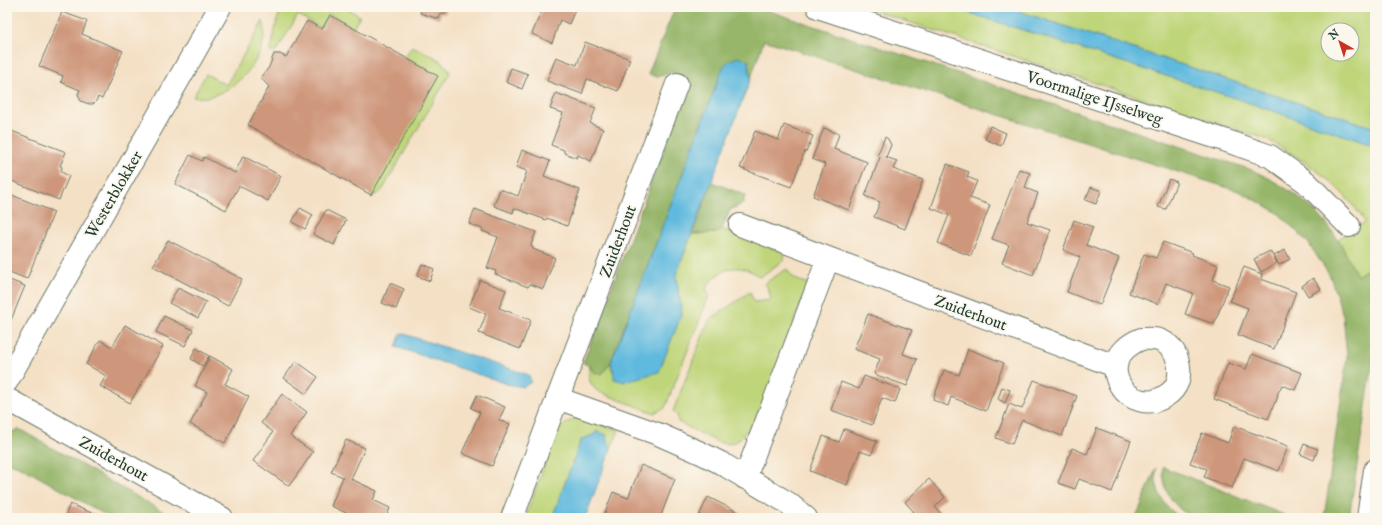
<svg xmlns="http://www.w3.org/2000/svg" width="1382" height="525" font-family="'IM FELL English',serif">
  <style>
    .green { fill: #bfd57a; stroke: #6f8957; fill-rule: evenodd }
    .forest { fill: #97b66a; stroke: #5b7a4f }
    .water { fill: #60bade; stroke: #407c89 }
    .building { fill: #ce967a }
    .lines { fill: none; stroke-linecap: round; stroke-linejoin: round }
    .minor-casing { stroke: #6a7667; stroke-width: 24 }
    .minor { stroke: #fff; stroke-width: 22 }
    .labels { text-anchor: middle; stroke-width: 3.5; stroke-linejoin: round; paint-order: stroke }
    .street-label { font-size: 16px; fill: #1f3d34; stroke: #fbf7ec }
  </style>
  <rect width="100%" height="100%" fill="#fbf7ec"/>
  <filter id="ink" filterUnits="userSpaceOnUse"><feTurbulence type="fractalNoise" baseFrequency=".025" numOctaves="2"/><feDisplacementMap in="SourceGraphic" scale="8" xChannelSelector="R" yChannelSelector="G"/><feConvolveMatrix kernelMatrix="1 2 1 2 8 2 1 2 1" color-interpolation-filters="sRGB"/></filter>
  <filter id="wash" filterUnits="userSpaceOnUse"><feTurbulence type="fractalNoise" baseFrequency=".012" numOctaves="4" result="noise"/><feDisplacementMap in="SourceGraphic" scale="16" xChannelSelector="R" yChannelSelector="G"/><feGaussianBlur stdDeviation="0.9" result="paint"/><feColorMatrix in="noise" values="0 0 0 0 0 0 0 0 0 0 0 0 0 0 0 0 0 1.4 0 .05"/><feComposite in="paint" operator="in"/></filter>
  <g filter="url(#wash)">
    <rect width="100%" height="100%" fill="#f4e0c5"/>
    <path class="green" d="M291,7H344L360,16L353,28L329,14L321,28L298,15L276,52H270C274,40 275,20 281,11L288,13Z
      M863,7H951L1238,99L1375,146V264L1357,276L1338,239L1365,222C1341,184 1305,160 1266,139Z
      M1006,7H1375V128ZM1328,30H1352V54H1328Z
      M263,21C273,56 229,103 193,97L206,74L226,85Z
      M412,46C424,52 445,59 450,73L383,189C379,194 376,196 370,195L438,76L405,57Z
      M722,229L785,253L784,260L760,277C738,261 720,267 706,288L709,296L665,408L654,413L599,392C589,385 587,377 590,366L602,374L611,362V368L615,375L682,313L676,275L692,234L716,233Z
      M787,269C792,278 798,282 809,283L752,433L746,431C741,439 735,444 725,444C717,443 688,427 678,422L677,415L673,411L709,320L750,292L754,302L771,300L769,291L765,283Z
      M577,418H585L619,430L612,446L606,440L596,432L595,434L581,440L552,518H525L556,434C562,426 567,421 577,418Z"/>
    <path class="forest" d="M667,7H757L1252,170C1286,186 1318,207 1338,240C1345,251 1351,264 1357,276L1375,264V347L1349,518H1324L1347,357L1343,315L1330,276L1309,244L1277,212L1241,192L764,40L751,78L748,63L749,61C736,57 733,58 723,67L611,362L602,374L593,372L590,366L583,363L690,80L671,72L658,77L648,74L674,10Z
      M712,182L745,195L743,204L730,210L722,229L716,233L692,234Z
      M19,429L169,515L174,518H111L21,467L7,462V434Z
      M1163,467L1292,518L1192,517C1172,507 1162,489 1163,467Z
      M1156,468C1154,490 1163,506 1181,518H1136Z"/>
    <path class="water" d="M951,7H1006L1375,128V146L1238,99Z
      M738,57L749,61L748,63L751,78L676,275L682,313L659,372L626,381L625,382L614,379C615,375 612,367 611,362L723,67L729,61Z
      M401,333L529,375L531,382L523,387L507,384L396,347Z
      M596,431L607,435L606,440L612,446L585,518H552L581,440L595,434Z"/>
    <g id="blocks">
      <path class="building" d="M422,7H447L445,14L441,13L439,19L420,13Z
        M543,7H576L569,24L560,20L552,43L532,34Z
        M62,12L87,21L82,34L123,51L102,99L98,97L96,101L93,104H89L81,101L78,94L80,90L61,82L63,76L39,66Z
        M330,15L438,76L371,195L248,125L269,87L261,78L269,67L274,54H280L286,57L307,21L322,29Z
        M585,42L630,59L618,91L587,79L582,94L547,81L556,57L577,65Z
        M511,68L528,74L522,89L506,82Z
        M556,93L596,108L590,123L603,129L591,161L578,155L577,158L564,153V150L551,145L563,113L550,109Z
        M784,125L813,136L806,152L805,151L791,187L740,168L755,131L778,140Z
        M990,126L1006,133L1001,146L985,139Z
        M824,128L839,134L834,149L867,162L849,210L813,196L825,164L812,159Z
        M9,130L66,152L60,166L62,167L61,172L69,176L59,200L7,179V134Z
        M885,137L888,139L891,145L886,157L897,161L893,169L923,180L905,229L874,217L880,202L865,196L880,157L877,156Z
        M522,150L550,161L544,176L580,190L567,226L547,218L546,220L514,208L513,213L494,206L500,189L518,196L527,171L516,167Z
        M190,155L202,161L204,157L235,173L243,156L281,176L268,201L239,186L226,210L175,184Z
        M947,164L969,172L967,177L977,181L970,198L990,205L971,256L938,243L949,215L931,208Z
        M1019,169L1030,173L1025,188L1038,193L1027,222L1050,230L1033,275L1002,263L1009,245L992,239Z
        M1169,179L1177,182L1166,209L1158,207Z
        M1091,187L1101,191L1096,204L1085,200Z
        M7,193L54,212L27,279L7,271Z
        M300,208L313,215L305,229L292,222Z
        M475,209L536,232L531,245L533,249L555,258L543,289L530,284L528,287L495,274L496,271L487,268L498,237L482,231L483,229L469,224Z
        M326,210L346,220L334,245L313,234Z
        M1074,220L1093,227L1086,245L1119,258L1100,305L1067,292L1080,257L1063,250Z
        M168,240L242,279L228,306L153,266Z
        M1163,242L1193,253L1192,255L1218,265L1213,280L1229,286L1214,324L1185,314L1193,293L1166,283L1158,304L1129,293L1144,254L1156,258Z
        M1285,250L1290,259L1279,265L1274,256Z
        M1270,251L1277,263L1261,272L1254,259Z
        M422,264L434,269L430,281L417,276Z
        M1244,267L1262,274L1261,279L1296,292L1274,349L1238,335L1248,308L1230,301Z
        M1313,278L1321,289L1308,296L1302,286Z
        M7,279L25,286L9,325L7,324Z
        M480,280L506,290L499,308L531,320L520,349L479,333L486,314L469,307Z
        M390,283L404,289L396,309L382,303Z
        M178,288L206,302L198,318L169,303Z
        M868,314L912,330L903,354L917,359L907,386L874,374L880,359L854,349Z
        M164,316L193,330L185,346L156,332Z
        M125,325L163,346L130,403L100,386L106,376L86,364L100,340L112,347Z
        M196,348L209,356L203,366L191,359Z
        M968,349L1004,363L986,411L951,397L948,406L933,400L944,370L959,375Z
        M1252,354L1302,373L1295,390L1282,385L1277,395H1278L1276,402H1275L1268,419L1214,399L1228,363L1246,369Z
        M210,356L233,369L225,384L249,397L225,443L190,424L207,392L195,386Z
        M296,361L318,377L306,394L284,378Z
        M864,376L900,389L895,403L882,398L872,425L831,410L841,382L859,389Z
        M1034,380L1077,396L1062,436L1022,420L1012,444L996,438L1009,404L1022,409Z
        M1002,387L1010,390L1005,403L998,399Z
        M282,394L307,412L290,436L313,452L289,486L253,461L273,432L261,423Z
        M477,395L505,407L499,420L510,424L492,466L462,453L480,412L471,408Z
        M1234,426L1288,446L1279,471L1244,458L1232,488L1204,477L1207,469L1190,463L1202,433L1228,443Z
        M1097,428L1131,441L1112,492L1079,479L1075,489L1058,483L1072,448L1087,454Z
        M844,429L877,441L871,455L860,451L847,485L810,471L823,436L839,442Z
        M346,440L365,448L351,479L377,491L373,500L390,508L386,518H354L355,517L331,506L343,477L331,472Z
        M1304,444L1318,449L1314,460L1300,454Z
        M641,465L675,479L660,518H603L613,492L628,498Z
        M929,479L945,497L935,507L945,518H908L914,512L905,502Z
        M708,497L740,513L737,518H698Z
        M70,504L104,518H64Z"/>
    </g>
  </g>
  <g filter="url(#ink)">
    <use href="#blocks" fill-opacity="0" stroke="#6a7667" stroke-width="1"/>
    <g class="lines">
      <defs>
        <path id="minor" d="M818,7L1224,140L1270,156L1306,182L1349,226
          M740,225L1115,366
          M1141,339C1147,339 1153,338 1159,340C1176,346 1182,365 1178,381C1176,386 1172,392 1167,395C1131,421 1087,362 1141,339Z
          M7,381L220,7
          M557,398L658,434L701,453L721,463L788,503L806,518
          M7,399L222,518
          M745,478L828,259
          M512,518L677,84
          M1368,518L1375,470"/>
      </defs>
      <use href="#minor" class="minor-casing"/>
      <use href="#minor" class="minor"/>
    </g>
  </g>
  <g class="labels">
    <g class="street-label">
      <text transform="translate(1095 97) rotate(18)" y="6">Voormalige IJsselweg</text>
      <text transform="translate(113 194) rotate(-60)" y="6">Westerblokker</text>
      <text transform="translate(617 241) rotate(-69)" y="6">Zuiderhout</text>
      <text transform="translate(971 312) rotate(20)" y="6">Zuiderhout</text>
      <text transform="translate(114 458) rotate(29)" y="6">Zuiderhout</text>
    </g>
  </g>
  <rect width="1382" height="525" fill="none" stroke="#fbf7ec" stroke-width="24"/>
  <g transform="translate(1340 42) rotate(321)"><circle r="19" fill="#fbf7ec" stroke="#a3ada2"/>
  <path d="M0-3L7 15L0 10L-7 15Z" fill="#c8321e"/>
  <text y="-6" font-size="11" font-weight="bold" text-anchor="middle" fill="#1f3d34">N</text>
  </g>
</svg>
